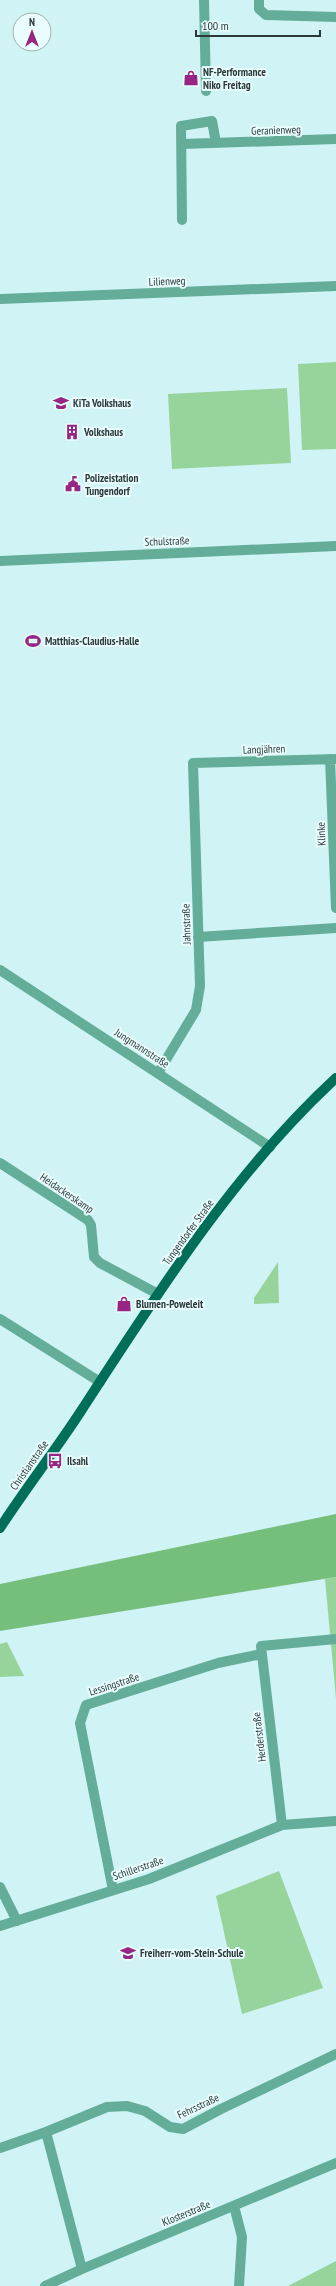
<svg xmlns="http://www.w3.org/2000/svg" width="336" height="2286" font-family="'PT Sans Narrow',sans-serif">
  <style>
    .green { fill: #97d49c }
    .forest { fill: #75be7c }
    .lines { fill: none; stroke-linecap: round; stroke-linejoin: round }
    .minor { stroke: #64ae99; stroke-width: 10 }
    .major { stroke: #006e59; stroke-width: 10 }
    .labels { text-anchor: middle; stroke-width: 4; stroke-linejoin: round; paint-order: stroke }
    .poi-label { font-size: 11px; font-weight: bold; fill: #2c393a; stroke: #e9fdfe; text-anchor: start }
    .street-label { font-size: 11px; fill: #2c393a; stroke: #e9fdfe }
  </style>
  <rect width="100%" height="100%" fill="#d0f3f5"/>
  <path class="green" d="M336,362V449L302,450L298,364Z
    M287,388L291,463L172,469L168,394Z
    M278,1262L279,1303L254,1304V1298Z
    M336,1577V1699L325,1579Z
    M7,1642L24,1676L0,1677V1644Z
    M279,1871L323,1988L242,2014L216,1896Z
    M336,2261V2286H288Z"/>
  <path class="forest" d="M336,1514V1577L0,1631V1584Z"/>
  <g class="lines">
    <path class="minor" d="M204,0L206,91
      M259,0V9L266,15L336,17
      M182,144L336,139
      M182,220L181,126L212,121L216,143
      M0,299L336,286
      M0,561L336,546
      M330,759L336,908
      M198,937L336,928
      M0,970L270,1147
      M158,1073L196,1010L200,986L193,763L336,759
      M0,1163L88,1220L91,1225L94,1257L100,1263L158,1294
      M0,1319L100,1382
      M282,1825L261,1646L336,1639
      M0,1887L17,1921
      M113,1890L80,1723L86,1705L218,1663L262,1654
      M0,1926L149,1879L282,1825L336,1821
      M46,2132L107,2107L127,2106L145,2111L170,2127L183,2129L221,2109L336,2054
      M0,2148L46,2132L82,2269
      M234,2206L242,2237L239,2286
      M45,2286L82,2269L336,2163"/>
    <path class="major" d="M0,1528C26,1488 55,1451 81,1411C157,1294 233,1173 336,1078"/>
  </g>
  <defs>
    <symbol id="shop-bare" viewBox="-9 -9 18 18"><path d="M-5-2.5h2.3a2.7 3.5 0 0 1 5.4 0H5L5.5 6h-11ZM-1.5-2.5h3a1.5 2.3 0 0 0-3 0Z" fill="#962583" stroke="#e9fdfe" stroke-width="2.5" paint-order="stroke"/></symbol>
    <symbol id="school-bare" viewBox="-9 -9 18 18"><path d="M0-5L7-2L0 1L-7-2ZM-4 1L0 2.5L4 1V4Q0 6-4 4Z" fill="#962583" stroke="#e9fdfe" stroke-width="2.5" paint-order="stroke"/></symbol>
    <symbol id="building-bare" viewBox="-9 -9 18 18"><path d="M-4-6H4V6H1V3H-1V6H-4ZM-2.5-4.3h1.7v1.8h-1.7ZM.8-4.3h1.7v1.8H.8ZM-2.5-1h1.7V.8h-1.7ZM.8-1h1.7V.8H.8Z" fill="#962583" stroke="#e9fdfe" stroke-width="2.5" paint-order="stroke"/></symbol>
    <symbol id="civic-bare" viewBox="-9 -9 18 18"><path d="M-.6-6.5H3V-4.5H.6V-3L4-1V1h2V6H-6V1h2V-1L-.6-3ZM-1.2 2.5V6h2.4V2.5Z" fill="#962583" stroke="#e9fdfe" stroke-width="2.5" paint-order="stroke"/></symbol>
    <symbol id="stadium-bare" viewBox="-9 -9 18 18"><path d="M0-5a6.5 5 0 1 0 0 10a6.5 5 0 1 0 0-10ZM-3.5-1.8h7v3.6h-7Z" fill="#962583" stroke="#e9fdfe" stroke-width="2.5" paint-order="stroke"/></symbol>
    <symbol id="bus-bare" viewBox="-9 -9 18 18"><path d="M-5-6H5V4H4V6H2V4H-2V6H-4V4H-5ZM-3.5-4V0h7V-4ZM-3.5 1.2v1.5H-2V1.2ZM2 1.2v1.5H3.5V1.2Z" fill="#962583" stroke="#e9fdfe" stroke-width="2.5" paint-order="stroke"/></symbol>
  </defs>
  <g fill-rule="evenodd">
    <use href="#shop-bare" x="180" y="67" width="22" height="22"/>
    <use href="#school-bare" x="50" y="392" width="22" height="22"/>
    <use href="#building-bare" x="61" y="421" width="22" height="22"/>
    <use href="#civic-bare" x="62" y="473" width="22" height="22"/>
    <use href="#stadium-bare" x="22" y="630" width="22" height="22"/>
    <use href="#shop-bare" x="113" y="1293" width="22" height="22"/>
    <use href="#bus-bare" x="44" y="1450" width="22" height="22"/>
    <use href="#school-bare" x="117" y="1942" width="22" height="22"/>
  </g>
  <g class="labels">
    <g class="poi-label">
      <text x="203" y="76">NF-Performance<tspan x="203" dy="13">Niko Freitag</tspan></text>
      <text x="73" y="407">KiTa Volkshaus</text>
      <text x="84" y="436">Volkshaus</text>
      <text x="85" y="482">Polizeistation<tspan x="85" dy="13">Tungendorf</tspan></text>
      <text x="45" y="645">Matthias-Claudius-Halle</text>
      <text x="136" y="1308">Blumen-Poweleit</text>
      <text x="67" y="1465">Ilsahl</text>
      <text x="140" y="1957">Freiherr-vom-Stein-Schule</text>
    </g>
    <g class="street-label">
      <text transform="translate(276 130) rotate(-2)" y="4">Geranienweg</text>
      <text transform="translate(167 281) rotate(-2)" y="4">Lilienweg</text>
      <text transform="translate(167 541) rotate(-2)" y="4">Schulstraße</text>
      <text transform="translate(264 749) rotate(-2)" y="4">Langjähren</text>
      <text transform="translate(321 834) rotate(-92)" y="4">Klinke</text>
      <text transform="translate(186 924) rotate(-92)" y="4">Jahnstraße</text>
      <text transform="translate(142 1048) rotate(33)" y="4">Jungmannstraße</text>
      <text transform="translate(67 1193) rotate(34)" y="4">Heidackerskamp</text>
      <text transform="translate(188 1232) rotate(-54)" y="4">Tungendorfer Straße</text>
      <text transform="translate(29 1465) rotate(-55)" y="4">Christianstraße</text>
      <text transform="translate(114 1684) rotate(-18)" y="4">Lessingstraße</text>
      <text transform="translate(259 1737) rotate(-97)" y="4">Herderstraße</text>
      <text transform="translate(138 1868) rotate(-19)" y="4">Schillerstraße</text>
      <text transform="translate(198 2106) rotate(-25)" y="4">Fehrsstraße</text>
      <text transform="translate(186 2213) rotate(-22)" y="4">Klosterstraße</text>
    </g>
  </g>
  <g transform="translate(32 32)"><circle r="19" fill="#e9fdfe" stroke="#9dafb0"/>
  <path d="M0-3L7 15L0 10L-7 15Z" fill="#962583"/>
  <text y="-6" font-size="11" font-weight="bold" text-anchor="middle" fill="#2c393a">N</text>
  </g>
  <path d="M196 30v6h124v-6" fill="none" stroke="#2c393a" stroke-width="2"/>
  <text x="202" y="30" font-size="12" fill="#2c393a" stroke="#e9fdfe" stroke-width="3" paint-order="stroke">100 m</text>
</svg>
